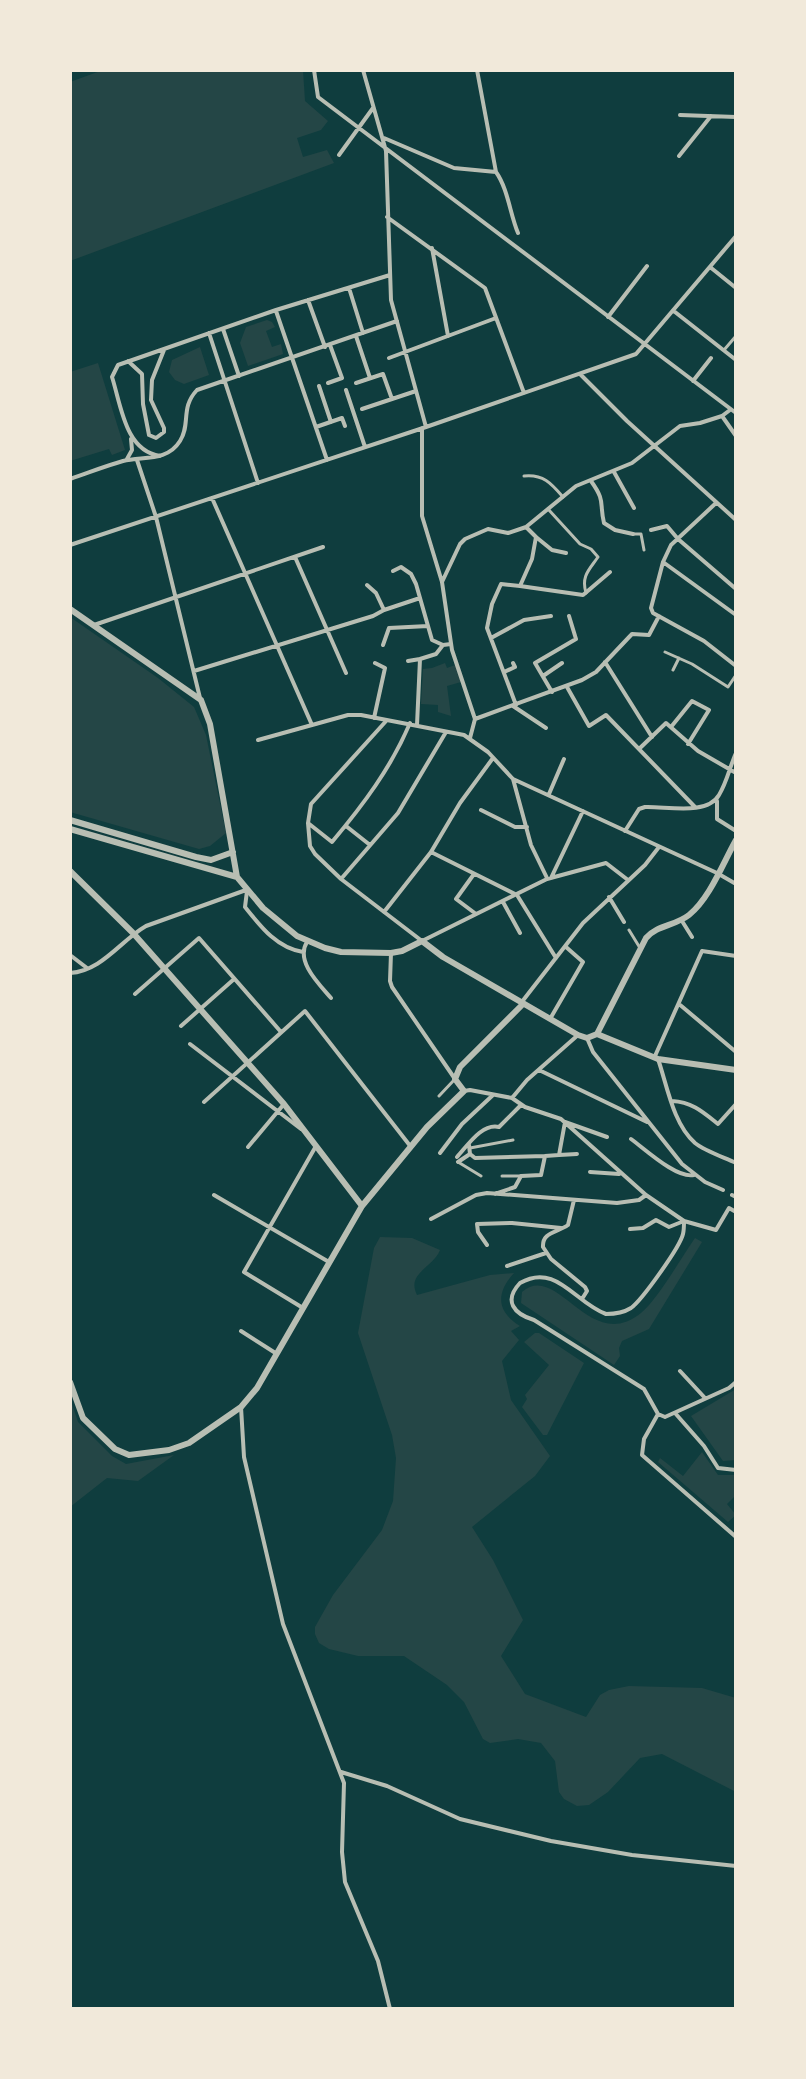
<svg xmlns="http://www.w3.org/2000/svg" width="806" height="2079" font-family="Raleway,sans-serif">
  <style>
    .green { fill: #244646 }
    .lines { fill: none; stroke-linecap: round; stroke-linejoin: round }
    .pedestrian { stroke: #b8beb3; stroke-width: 3 }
    .minor { stroke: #b8beb3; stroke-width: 4 }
    .tertiary { stroke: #b8beb3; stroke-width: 6 }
  </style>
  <rect width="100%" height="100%" fill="#0f3d3e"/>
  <path class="green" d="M103,70H303L305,101L328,121L321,130L297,138L303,157L327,150L334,163L70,261V82Z
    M267,320L272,322L275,327L266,331L272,347L281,344L283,354L248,366L240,343L246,327Z
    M200,347L209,375L184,384L175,380L169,372L172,360Z
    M98,363L125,450L112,455L109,449L70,461V372Z
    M70,617L158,678L194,707L206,735L226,833L210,846L199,849L70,812Z
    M445,663L447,668L455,665L461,682L447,686L451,716L438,712V705L421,704L423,669L432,668Z
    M380,1237L412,1238L440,1250C433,1268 406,1273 417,1295L490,1275L514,1273C496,1293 496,1311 520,1326L511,1331L519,1340L502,1361L511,1400L550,1456L535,1476L472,1527L493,1560L523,1620L501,1656L525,1694L586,1717L600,1695L609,1690L629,1686L702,1688L736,1698V1792L662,1754L640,1758L608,1792L589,1805L577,1806L564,1799L559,1792L555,1761L541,1743L518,1739L490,1743L483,1739L464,1702L447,1685L404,1656H358L329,1649L319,1643L315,1634V1627L333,1595L382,1530L393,1501L396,1458L392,1435L358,1333L374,1248Z
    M695,1238L702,1242L649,1329L622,1341L619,1348L620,1356L614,1365L521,1303L522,1292C558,1261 589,1355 641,1313C658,1299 681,1258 695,1238Z
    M535,1333H539L584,1363L547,1435H543L522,1407L527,1399L525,1395L549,1365L524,1342Z
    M736,1389V1460L723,1461L691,1416Z
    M70,1398L78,1422L112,1456L126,1464L174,1455L138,1481L107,1478L70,1507Z
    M702,1452L718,1475H736V1495L727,1504L736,1515L728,1522L658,1462L660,1458L683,1476Z"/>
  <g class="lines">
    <path class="pedestrian" d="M724,350L736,336
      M524,476C543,474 551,483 563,497
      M548,509L580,544L591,549L598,557C589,570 581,576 586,593
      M633,534H641L644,550
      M665,652L692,664L728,687L736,675
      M673,670L679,658
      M629,930L640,948
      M439,1096L455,1079
      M470,1148L513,1140
      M458,1162L481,1176
      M502,1176H521"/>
    <path class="minor" d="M314,70L318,97L736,413
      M363,70L386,151L391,300L426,427
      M477,70L496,172C508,189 510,214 518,233
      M680,115L736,117
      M384,138L454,168L496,172
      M339,155L373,108
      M679,156L711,116
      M387,217L485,288L524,393
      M432,248L448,336
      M710,267L736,288
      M349,288L363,333
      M308,300L325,347
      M276,311L327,460
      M675,312L736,360
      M608,317L647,266
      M223,329L239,376
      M209,333L258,483
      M356,336L370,378
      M389,358L496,318
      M128,361L142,374L143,404L149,435L156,438L164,432V428L151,400L152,380L164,350
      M580,374L627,421L736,520
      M693,381L711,358
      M328,383L342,378L330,345
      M356,383L383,374L392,399
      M319,386L331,422
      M346,390L365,447
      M362,409L416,391
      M722,416L736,436
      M316,427L342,418L345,426
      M422,428V516L442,582L452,650L475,719L470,738
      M160,456C125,451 121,405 112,377L118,365L276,310L390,275
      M127,459L132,450L131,439
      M137,460L156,517L200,698
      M614,472L634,508
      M70,479C88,473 105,466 123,461C143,456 167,462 180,441C191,424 180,408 197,390L397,321
      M591,481C606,502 599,502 604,523L615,530L633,534
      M212,498L312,725
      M716,503L671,545L663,562L651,608L653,613L704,641L736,666
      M651,530L667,526L678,539L736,589
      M536,537L552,550L566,553
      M70,545L426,427L636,354L736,236
      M295,557L346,673
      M663,562L736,615
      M393,571L401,567L411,574L416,584L432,640L443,645
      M442,582L460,544L465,539L488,529L508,533L526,527L576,486L632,463L680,426L700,423L722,416L730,410
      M367,585L376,593L384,610L420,598
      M520,586L583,595L610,572
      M94,625L323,547
      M491,638L524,620L551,616
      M383,645L389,628L428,626
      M408,661L420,659
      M605,662L652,737
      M194,671L373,616L384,610
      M504,672L515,667L513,663
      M543,676L562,663
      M567,687L589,726L606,715L695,807
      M552,692L535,663L576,639L569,616
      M516,705L487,628L492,604L501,584L520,586L532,559L536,537L526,527
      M513,706L546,728
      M374,718L385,668L375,663
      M475,719L582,680L596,672L632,634L649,635L659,616
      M387,720L311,804L308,823L310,846L315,854L341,879L422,941L547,879L606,863L628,880
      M417,725L420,659L436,654L443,645L451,644
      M671,727L692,701L709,710L688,744
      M258,740L348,715H361L464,735L488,752L513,779L717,873L736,884
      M639,749L666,723L698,751L736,773
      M513,779L531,845L547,878
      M549,794L564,759
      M717,801V819L736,831
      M481,810L515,827H527
      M308,823L332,842C363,805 391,768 410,723
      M346,826L370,845
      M625,831L639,809L645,807C666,806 707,816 719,795C727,782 730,766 736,753
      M431,852L517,895L556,958
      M474,874L456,899L476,914
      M551,878L583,811
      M341,879L398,813L446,732
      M247,891L245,907C261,927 277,948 303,952
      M609,897L624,922
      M503,902L520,933
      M384,912L431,852L460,803L493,758
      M682,921L692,937
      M307,942C295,961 319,984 331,998
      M391,953L390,981L392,987L455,1079
      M70,955L87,968
      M70,973C102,971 120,941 146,926L246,890
      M135,994L199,938L281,1032
      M521,1003L583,923L645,865L659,847
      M679,1004L736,1052
      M550,1019L583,962L566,947
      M181,1026L233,980
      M587,1038L593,1052L682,1164L705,1182L723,1190
      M190,1044L301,1129
      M655,1056L702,951L736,956
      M658,1059C667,1085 673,1124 695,1143C705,1151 723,1157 736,1163
      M539,1070L647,1122
      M464,1091L470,1090L512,1098L527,1080L578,1035
      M512,1098L525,1107L561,1119L646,1195
      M672,1101C692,1102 703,1112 718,1124L736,1104
      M204,1102L305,1011L411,1147
      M631,1139C646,1150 677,1179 694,1175
      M469,1145L470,1154L475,1158L545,1156
      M248,1147L284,1104
      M440,1153L462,1124L493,1095
      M559,1155L577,1154
      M457,1157C468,1145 482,1123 499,1127L521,1105
      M458,1162L470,1154
      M590,1172L619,1174
      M495,1194L515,1187L521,1176L541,1175L545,1156L559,1155L565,1122L607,1137
      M214,1195L329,1262
      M732,1195L736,1197
      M574,1200L568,1225C557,1233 542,1232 543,1247L551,1259L585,1287L587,1291L582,1299
      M431,1219L476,1195L487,1193L617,1203L639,1200L646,1195L684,1221L716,1230L729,1208L736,1212
      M630,1229L643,1228L656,1220L669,1227L684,1221C684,1225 684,1230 683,1234C680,1247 642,1300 631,1308C623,1313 615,1314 606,1314C575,1303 556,1262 520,1283C503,1301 514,1314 534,1320L644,1389L658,1414
      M487,1245L478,1232L477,1224L512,1223L561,1228
      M507,1266L546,1253
      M303,1308L244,1272L316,1146
      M241,1331L277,1354
      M680,1371L705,1398
      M241,1407L244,1457L283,1624L344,1783L342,1852L345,1882L378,1961L390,2009
      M675,1413L704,1446L718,1468L736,1470
      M658,1414L644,1439L642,1455L736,1537
      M658,1414L665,1417L729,1388L736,1382
      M341,1772L387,1786L460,1819L551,1841L632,1855L736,1866"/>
    <path class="tertiary" d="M70,609L201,700L210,724L237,877L263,908L297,936L325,948L341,952L391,953L402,951L422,941L443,957L578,1035L587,1038L597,1034L658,1059L736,1070
      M70,820L196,857L211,860L233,852
      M70,829L237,877
      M70,871L133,933L284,1104L362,1206
      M597,1034L646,938C657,925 675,926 689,915C710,898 723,863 736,840
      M70,1382L83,1418L115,1449L129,1455L169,1450L189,1443L241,1407L257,1388L362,1206L427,1127L464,1091L455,1079L460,1067L523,1004"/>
  </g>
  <rect width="806" height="2079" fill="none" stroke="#f1e9da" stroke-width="144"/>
</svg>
